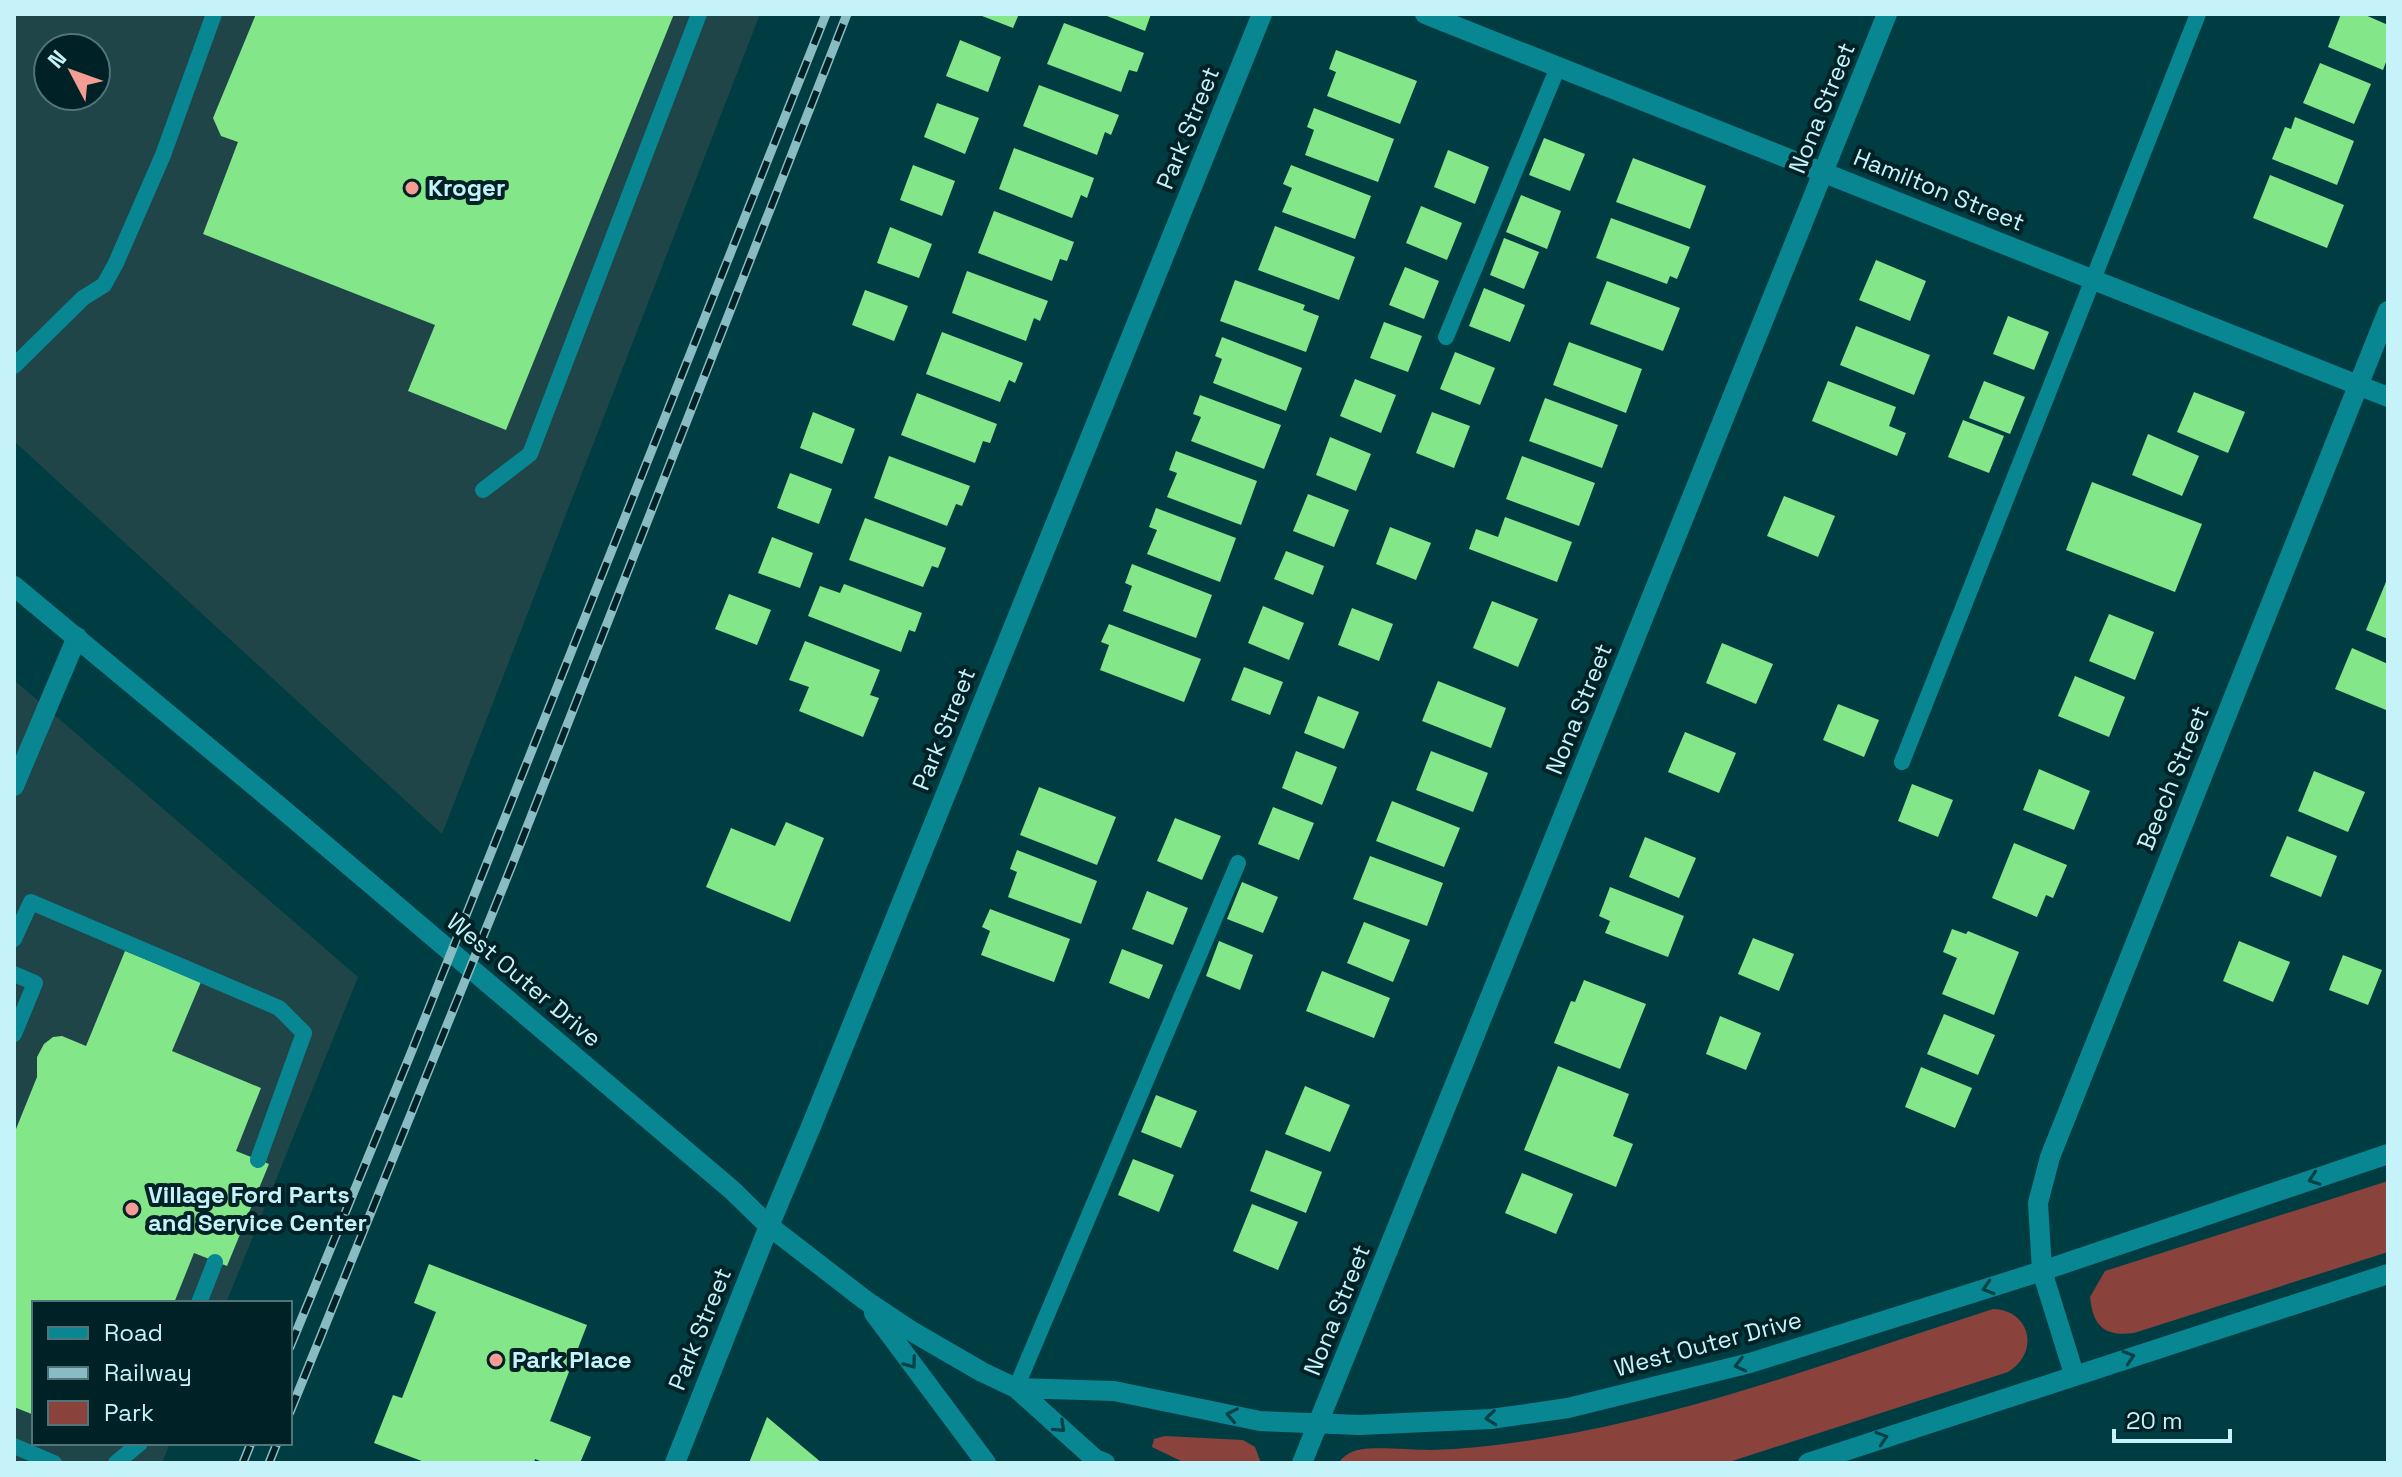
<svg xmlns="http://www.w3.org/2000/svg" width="2402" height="1477" font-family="'Space Grotesk',sans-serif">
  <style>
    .built { fill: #204549; fill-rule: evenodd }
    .green { fill: #8a423d }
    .building { fill: #83e78a }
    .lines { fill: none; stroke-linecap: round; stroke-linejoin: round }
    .service { stroke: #088793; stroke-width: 16 }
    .minor { stroke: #088793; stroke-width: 20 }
    .tertiary { stroke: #088793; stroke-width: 20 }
    .secondary { stroke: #088793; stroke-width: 20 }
    .rail-casing { stroke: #89bcc2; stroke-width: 9 }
    .rail { stroke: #002125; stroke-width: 6; stroke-dasharray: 18; stroke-linecap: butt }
    .oneway { stroke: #024046 }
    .poi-dot { fill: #f59c94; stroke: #002125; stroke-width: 3 }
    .labels { text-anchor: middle; stroke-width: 8; stroke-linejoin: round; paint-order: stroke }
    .street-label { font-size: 24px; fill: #c5f3f9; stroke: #002125 }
    .poi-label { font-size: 24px; font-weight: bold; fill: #c5f3f9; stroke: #002125; text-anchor: start }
  </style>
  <rect width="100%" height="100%" fill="#003d43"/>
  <path class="built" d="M14,14H760L442,834L14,441ZM48,48H96V96H48Z
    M14,680L358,977L226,1303H34V1443H170L162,1463H14Z"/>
  <path class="green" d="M2388,1181V1252L2134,1333C2104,1337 2093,1326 2090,1297L2105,1271Z
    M1993,1309C2031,1310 2040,1353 2008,1372L1726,1463H1339C1344,1454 1354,1450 1364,1449C1382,1447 1411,1450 1431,1450C1469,1449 1507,1444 1545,1438C1698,1413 1846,1356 1993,1309Z
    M1165,1436L1243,1440L1255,1447L1261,1463H1185L1152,1447L1154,1439Z"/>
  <path class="building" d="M256,14H674L506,430L408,391L435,325L203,234L238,142L221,136L213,118Z
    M977,14H1019L1013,28Z
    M1102,14H1151L1145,31Z
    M2341,14H2363L2388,25V57L2383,70L2328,47Z
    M1064,23L1144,53L1137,72L1129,70L1121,92L1047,64Z
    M960,40L1001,57L988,92L946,76Z
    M1336,50L1417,81L1400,124L1327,96L1336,72L1329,69Z
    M2320,63L2371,84L2354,124L2303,103Z
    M1039,85L1119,115L1111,135L1105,132L1097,155L1023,126Z
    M937,103L979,118L965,154L924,137Z
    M1314,108L1394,139L1378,182L1305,155L1314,130L1307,127Z
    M2295,117L2354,141L2337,185L2272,159L2285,127L2291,129Z
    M1544,138L1585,154L1570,191L1529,175Z
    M1014,148L1094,178L1087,198L1081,195L1072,218L999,189Z
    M1448,150L1489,167L1475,204L1434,187Z
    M1633,158L1706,186L1690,229L1616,202Z
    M913,165L955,181L942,216L900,200Z
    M1291,165L1371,196L1355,239L1282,212L1292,188L1283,184Z
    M2270,175L2344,205L2327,248L2253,218Z
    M1521,195L1561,211L1547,249L1506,232Z
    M1421,206L1462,223L1447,260L1406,243Z
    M994,211L1074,242L1067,261L1060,259L1052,281L978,253Z
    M1611,218L1690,247L1677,279L1670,276L1667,284L1596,258Z
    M1275,226L1355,257L1339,300L1258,270Z
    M890,227L932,244L919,278L877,263Z
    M1504,238L1539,252L1524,289L1490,275Z
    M1876,260L1926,281L1910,321L1859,300Z
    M1405,267L1439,281L1424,319L1389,305Z
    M967,271L1048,301L1040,321L1034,318L1026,341L952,313Z
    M1235,280L1305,305L1303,310L1319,316L1306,352L1220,321Z
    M1607,281L1680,308L1663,351L1590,324Z
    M1484,288L1525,305L1510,342L1469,326Z
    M865,290L908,306L894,341L852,325Z
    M2008,316L2049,332L2034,370L1993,354Z
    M1384,322L1422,336L1408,372L1370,358Z
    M1856,326L1930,355L1914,395L1840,365Z
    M942,332L1023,363L1015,383L1009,380L1000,402L926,374Z
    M1222,337L1302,368L1286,411L1213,383L1222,359L1215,356Z
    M1569,342L1642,369L1626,413L1553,385Z
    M1455,352L1495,368L1480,405L1440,389Z
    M1355,379L1396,395L1381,433L1340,416Z
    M1828,381L1896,407L1889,426L1906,433L1897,456L1812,421Z
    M1984,381L2025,397L2010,434L1969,418Z
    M2194,392L2245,412L2228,453L2177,432Z
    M917,393L997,424L990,443L983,441L975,463L901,435Z
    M1200,395L1281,425L1264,469L1191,441L1201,417L1193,414Z
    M1545,398L1618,425L1602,468L1529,441Z
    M813,412L855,429L842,464L800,448Z
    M1432,412L1470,426L1454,468L1416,453Z
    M1963,420L2004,436L1989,473L1948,457Z
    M2148,434L2199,456L2182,496L2132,475Z
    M1330,437L1371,454L1356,491L1316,475Z
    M1176,451L1257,481L1241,525L1167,497L1177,473L1169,470Z
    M889,456L970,486L962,506L956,504L947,526L874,498Z
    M1522,456L1595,483L1579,526L1506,499Z
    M790,473L832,489L819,524L777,508Z
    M2092,482L2202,524L2175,592L2066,550Z
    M1308,494L1349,510L1334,547L1293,531Z
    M1784,496L1835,516L1818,557L1767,536Z
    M1156,508L1236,538L1220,582L1147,554L1157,530L1149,527Z
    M1505,517L1572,542L1557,582L1469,549L1476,529L1498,537Z
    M865,518L946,548L938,568L932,566L923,587L849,560Z
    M1390,527L1431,543L1416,580L1376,564Z
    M772,537L813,553L800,588L758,573Z
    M1286,551L1324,566L1313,595L1274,579Z
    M1132,564L1212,595L1196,638L1123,611L1132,586L1125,583Z
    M2388,577V639L2366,630Z
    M844,584L922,613L915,632L909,630L901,652L808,616L820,586L840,593Z
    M729,594L771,610L757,645L715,629Z
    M1492,601L1538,619L1518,667L1473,648Z
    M1263,606L1304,623L1289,660L1248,643Z
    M1352,608L1393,624L1379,661L1338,645Z
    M2109,614L2154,632L2135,680L2089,661Z
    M1109,624L1201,659L1184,702L1100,670L1109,645L1101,642Z
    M805,641L880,670L870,695L879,698L863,737L799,711L809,687L789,680Z
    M1722,643L1773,664L1756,704L1706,683Z
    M2352,648L2388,664V704L2386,710L2335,689Z
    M1244,667L1283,682L1270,715L1231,700Z
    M2075,676L2125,697L2109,737L2058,716Z
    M1438,681L1506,708L1491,748L1422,721Z
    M1318,696L1359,712L1344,749L1304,733Z
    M1838,704L1879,720L1864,757L1823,740Z
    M1685,732L1736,753L1719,793L1668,772Z
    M1296,751L1337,767L1322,805L1282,788Z
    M1431,751L1488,773L1473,812L1416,790Z
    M2039,769L2090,791L2074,830L2023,810Z
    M2314,771L2365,792L2348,832L2298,811Z
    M1912,784L1953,800L1938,837L1898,821Z
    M1039,787L1116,817L1097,865L1020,835Z
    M1392,801L1460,828L1444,867L1376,841Z
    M1273,807L1314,823L1299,860L1258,844Z
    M1175,818L1221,836L1202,880L1157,861Z
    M786,822L824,838L790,922L706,887L731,828L775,846Z
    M2287,836L2337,856L2321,897L2270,876Z
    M1645,837L1696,858L1679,898L1629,877Z
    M2014,843L2067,865L2053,898L2046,895L2037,917L1992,898Z
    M1017,850L1097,881L1081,924L1008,897L1017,872L1010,869Z
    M1370,856L1443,883L1427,926L1353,899Z
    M1242,882L1278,897L1263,933L1227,919Z
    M1610,887L1684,916L1668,957L1605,933L1610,921L1599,916Z
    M1147,891L1188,908L1173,945L1132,929Z
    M990,909L1070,939L1054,982L981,955L990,931L982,927Z
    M1364,922L1410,940L1393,982L1347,963Z
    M1952,929L1966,934L1968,931L2019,952L1994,1015L1942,994L1957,958L1943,952Z
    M1753,938L1794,954L1779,991L1738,974Z
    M1219,941L1253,955L1240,990L1206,976Z
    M2239,941L2290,962L2273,1002L2223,981Z
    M1122,949L1163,965L1149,999L1109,983Z
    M125,951L201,982L172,1051L261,1088L236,1151L269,1164L227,1266L194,1253L174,1303H34V1415L14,1407V1134L37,1077V1057L44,1044L53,1037L62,1036L86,1046Z
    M2343,955L2382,970L2368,1005L2329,990Z
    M1322,971L1390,998L1374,1038L1306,1011Z
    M1584,980L1646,1004L1620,1069L1554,1043L1571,1001L1575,1002Z
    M1944,1014L1995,1035L1978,1075L1927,1054Z
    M1720,1016L1761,1033L1746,1070L1706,1054Z
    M1558,1066L1629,1094L1613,1136L1633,1144L1616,1187L1524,1150Z
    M1921,1067L1972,1088L1955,1128L1905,1107Z
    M1305,1086L1350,1105L1330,1152L1285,1134Z
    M1156,1095L1197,1111L1181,1148L1141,1132Z
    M1266,1150L1322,1172L1306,1213L1250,1191Z
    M1133,1159L1174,1175L1159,1212L1118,1195Z
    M1522,1173L1573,1194L1556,1234L1505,1213Z
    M1252,1204L1298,1222L1278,1270L1233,1251Z
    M429,1264L587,1325L550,1421L591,1437L580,1463H545L535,1459L534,1463H427L374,1443L393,1395L402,1398L436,1312L414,1303Z
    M767,1417L822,1463H749Z"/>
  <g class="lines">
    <path class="service" d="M1446,337L1558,67
      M14,366L83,298L104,285L116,263L163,155L214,14
      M483,490L530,454L699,14
      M1902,762L2198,14
      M14,939L31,902L279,1008L304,1033L258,1160
      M14,974L35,983L14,1034
      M199,1303L215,1262
      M1016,1388L1238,863
      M14,1446L54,1463
      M116,1463L140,1443"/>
    <path class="minor" d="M1425,14L2388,397
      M14,786L77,637
      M675,1463L769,1226L810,1129L1262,14
      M1302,1463L1887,14"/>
    <path class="tertiary" d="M2074,1374L2042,1271L2038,1203L2050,1157L2388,311"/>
    <path class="secondary" d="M14,586L286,812L732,1190L769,1226L865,1300L913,1332L982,1372L1016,1388L1095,1459L1105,1463
      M874,1313L986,1463
      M1016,1388L1114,1391L1260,1421L1360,1425L1491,1419L1568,1408L1750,1363L2042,1271L2388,1154
      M1808,1463L2388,1274"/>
    <defs>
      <path id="rail" d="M290,1347L411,1053L826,14
        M290,1412L512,865L847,14
        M243,1463L251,1443
        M269,1463L277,1443"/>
    </defs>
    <use href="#rail" class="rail-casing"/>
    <use href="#rail" class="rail"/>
  </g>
  <defs><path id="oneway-chevron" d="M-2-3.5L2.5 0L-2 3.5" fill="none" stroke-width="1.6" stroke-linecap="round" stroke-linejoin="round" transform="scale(2)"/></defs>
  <g class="oneway">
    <use href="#oneway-chevron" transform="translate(2314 1179) rotate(161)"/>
    <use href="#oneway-chevron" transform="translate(1988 1288) rotate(163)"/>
    <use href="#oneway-chevron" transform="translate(2129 1357) rotate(-18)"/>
    <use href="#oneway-chevron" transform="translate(911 1363) rotate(54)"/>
    <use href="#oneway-chevron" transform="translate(1740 1365) rotate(166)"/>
    <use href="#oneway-chevron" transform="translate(1232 1415) rotate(-169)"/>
    <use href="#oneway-chevron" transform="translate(1491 1418) rotate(174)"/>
    <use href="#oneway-chevron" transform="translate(1060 1427) rotate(43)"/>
    <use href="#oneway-chevron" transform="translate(1882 1438) rotate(-18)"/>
  </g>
  <g class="poi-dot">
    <circle cx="412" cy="188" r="8"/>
    <circle cx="132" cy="1209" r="8"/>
    <circle cx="496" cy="1360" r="8"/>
  </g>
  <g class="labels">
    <g class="street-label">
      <text transform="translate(1822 108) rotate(-68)" y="8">Nona Street</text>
      <text transform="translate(1188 128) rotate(-68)" y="8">Park Street</text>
      <text transform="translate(1939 190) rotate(22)" y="8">Hamilton Street</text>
      <text transform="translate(1579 709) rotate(-68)" y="8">Nona Street</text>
      <text transform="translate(944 729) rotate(-68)" y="8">Park Street</text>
      <text transform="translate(2173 778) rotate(-68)" y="8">Beech Street</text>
      <text transform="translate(524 980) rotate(40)" y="8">West Outer Drive</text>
      <text transform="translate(1337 1310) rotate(-68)" y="8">Nona Street</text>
      <text transform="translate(700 1329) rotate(-68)" y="8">Park Street</text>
      <text transform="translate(1708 1344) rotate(-15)" y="8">West Outer Drive</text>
    </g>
    <g class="poi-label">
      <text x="428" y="196">Kroger</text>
      <text x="148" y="1203">Village Ford Parts<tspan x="148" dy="28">and Service Center</tspan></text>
      <text x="512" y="1368">Park Place</text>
    </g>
  </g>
  <rect width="2402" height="1477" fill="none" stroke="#c5f3f9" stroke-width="32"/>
  <rect x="32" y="1301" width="260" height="144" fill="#002125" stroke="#4f757a" stroke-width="2"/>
  <rect x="48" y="1327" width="40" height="12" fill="#088793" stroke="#4f757a" stroke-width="2"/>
  <text x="104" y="1341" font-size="24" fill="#c5f3f9">Road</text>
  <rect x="48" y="1367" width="40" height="12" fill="#89bcc2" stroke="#4f757a" stroke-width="2"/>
  <text x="104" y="1381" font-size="24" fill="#c5f3f9">Railway</text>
  <rect x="48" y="1401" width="40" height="24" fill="#8a423d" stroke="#4f757a" stroke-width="2"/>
  <text x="104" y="1421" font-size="24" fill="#c5f3f9">Park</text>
  <g transform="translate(72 72) rotate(311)"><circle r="38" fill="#002125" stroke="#4f757a" stroke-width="2"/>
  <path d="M0-6L14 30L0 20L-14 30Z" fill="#f59c94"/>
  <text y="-12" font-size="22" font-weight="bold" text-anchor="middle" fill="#c5f3f9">N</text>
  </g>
  <path d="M2114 1429v12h116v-12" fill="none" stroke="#c5f3f9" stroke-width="4"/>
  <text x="2126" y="1429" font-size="24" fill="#c5f3f9" stroke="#002125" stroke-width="6" paint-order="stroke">20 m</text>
</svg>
